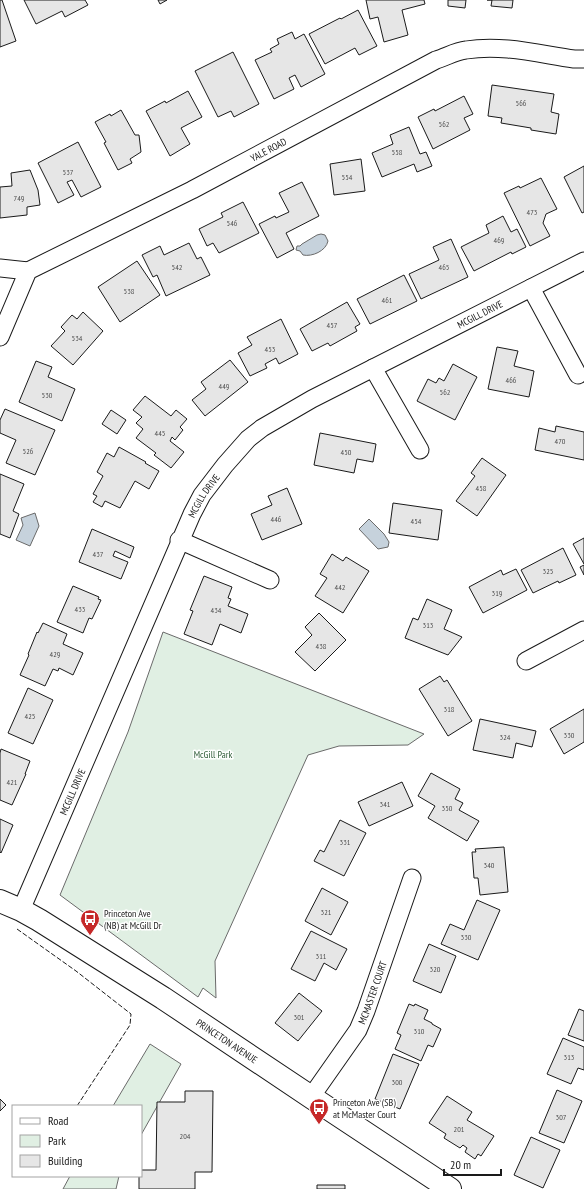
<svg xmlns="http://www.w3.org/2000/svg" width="584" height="1189" font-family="'PT Sans Narrow',sans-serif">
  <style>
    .green { fill: #e0efe3; stroke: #6a6a6a }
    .water { fill: #c6d2dc; stroke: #6a6a6a }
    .building { fill: #e6e6e6; stroke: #1a1a1a }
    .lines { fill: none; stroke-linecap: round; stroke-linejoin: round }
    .minor-casing { stroke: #1a1a1a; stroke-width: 19 }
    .tertiary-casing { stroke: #1a1a1a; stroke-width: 24 }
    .minor { stroke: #fff; stroke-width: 17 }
    .tertiary { stroke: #fff; stroke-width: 22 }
    .fence { stroke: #1a1a1a; stroke-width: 1; stroke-dasharray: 5 2; stroke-linecap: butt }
    .labels { text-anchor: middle; stroke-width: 3; stroke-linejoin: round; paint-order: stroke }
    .number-label { font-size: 8px; fill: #4d4d4d }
    .street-label { font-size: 10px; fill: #1a1a1a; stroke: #fff }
    .park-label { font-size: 10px; fill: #2b5a34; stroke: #fff }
    .poi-label { font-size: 10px; fill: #1a1a1a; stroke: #fff; text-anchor: start }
  </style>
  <rect width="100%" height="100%" fill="#fff"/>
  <path class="green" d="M163,632L424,734L408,745L339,746L308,755L215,961L216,998L203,988L198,997L60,895L128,732Z
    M150,1044L181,1064L141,1135V1106H113Z
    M70,1176H119L116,1189H63Z"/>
  <path class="water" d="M321,234L325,235L328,241C326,251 312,257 303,255L300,251L296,250L297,246H300L302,244L317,235Z
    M35,513L39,526L30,546L16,540L23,525L21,518Z
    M369,519L384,534L389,542L388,547L378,549L359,529Z"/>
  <path class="building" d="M0,0H2L16,41L0,47Z
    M24,0H85L88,5L65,17L62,11L36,24Z
    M158,0H167L160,4Z
    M366,0H424L425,4L402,10L408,35L384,42L378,17L370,19Z
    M448,0H466L465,8L448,6Z
    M487,0H513L512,8L491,6L492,0Z
    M358,10L377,46L359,55L355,48L325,64L309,34L340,18L341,19Z
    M292,32L295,39L304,34L325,74L301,87L295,75L289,78L294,89L274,99L255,60L272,52L270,49L279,44L277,39Z
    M233,52L259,104L234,117L231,111L218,117L195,71Z
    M492,85L554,94L551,112L559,114L556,134L531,130V128L501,123L502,118L488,116Z
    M188,91L202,117L181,128L190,144L170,156L146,111L165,101L166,103Z
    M464,96L473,114L464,118L470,130L433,149L418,117L434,109L435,111Z
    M121,110L135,135H139L141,152L130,159L132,163L118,170L104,143L106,142L95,122L110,114L111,116Z
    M409,127L420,154L426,152L432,166L417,172L414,164L382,177L372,153L393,144L390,135Z
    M78,142L101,187L81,197L72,180L67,182L74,195L58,203L38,163Z
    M361,159L365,191L334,195L330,164Z
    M584,166V212L582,213L564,177Z
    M30,170L38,190L40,205L27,207V215L0,218V187L12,186L11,173Z
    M541,178L557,209L546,214L543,223L550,236L530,246L504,193L519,186L520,188Z
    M302,182L319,216L286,233L294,249L277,258L259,224L275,216L276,218L289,212L279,193Z
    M243,202L259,233L219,253L213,243L207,246L199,229L223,217L221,213Z
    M503,216L511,232L517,229L526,247L512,254L511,252L474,271L461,247L489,233L486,225Z
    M451,239L468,277L421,299L409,274L439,260L433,247Z
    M189,243L197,259L201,257L210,275L166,296L157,275L153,277L142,255L160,246L164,255Z
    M137,261L160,295L120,322L98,287Z
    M404,275L417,301L370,324L357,299Z
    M347,302L360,324L355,327L357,331L330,346L328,343L312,351L300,329Z
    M83,312L103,331L73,365L51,346L65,331L61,327L72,315L77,319Z
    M281,319L298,354L279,364L276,358L265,364L267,368L250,376L238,353L252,345L247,337Z
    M497,347L518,351L514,366L534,371L529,397L488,389Z
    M230,360L248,382L205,416L192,400L206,389L201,382Z
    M36,361L52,367L48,377L75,389L62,421L19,402Z
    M453,364L477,377L455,420L417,401L428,379L436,383L439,378L444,381Z
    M145,396L171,416L176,410L187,419L180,427L183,430L175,440L172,437L170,441L184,452L171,468L154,455L156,453L136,438L143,429L136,423L142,417L133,410Z
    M5,409L55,430L35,475L6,463L16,440L0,433V420Z
    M111,410L126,420L117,434L102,424Z
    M556,426L584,432V460L535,450L539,428L555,432Z
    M320,433L376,444L373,462L357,459L354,473L314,465Z
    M119,447L146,462L145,463L159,471L149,489L135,481L120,508L105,501L102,507L93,502L97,496L93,494L103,476L97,472L107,453L114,457Z
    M482,458L506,475L477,516L456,501L475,476L471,473Z
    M0,474L24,484L13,511L19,514L10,538L0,534Z
    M287,488L302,524L262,540L251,514L272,505L268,496Z
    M393,503L442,510L438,540L389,533Z
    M92,529L134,547L130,558L115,551L113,556L128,562L121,579L79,562Z
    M584,538V564L573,544Z
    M563,548L576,575L559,583L558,581L533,593L521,570Z
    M332,554L343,561L346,557L369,571L343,613L315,596L327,578L320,574Z
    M584,565V575L580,567Z
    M516,569L527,590L483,613L469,587L501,570L503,575Z
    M204,576L232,587L228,598L231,599L228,606L248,614L241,633L220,624L212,645L184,634L193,611L190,610Z
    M73,586L99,597L98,599L101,600L92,619L89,618L83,633L57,622Z
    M427,599L452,610L444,629L462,637L448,655L405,638L413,618L418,620Z
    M319,613L346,640L315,671L295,652L312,635L305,627Z
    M43,623L67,634L63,644L83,653L73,675L59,668L58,671L53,669L45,686L20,675L29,655L28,654L37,632L38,633Z
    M440,676L444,682L447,680L472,721L448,736L419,689Z
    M28,688L53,700L33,744L8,733Z
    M584,709V742L564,754L550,729Z
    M480,719L536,731L532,747L516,743L513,758L473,750Z
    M1,749L30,761L25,774H26L12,805L0,800V753Z
    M431,773L460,789L455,799L463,803L459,810L479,821L467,841L428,818L435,806L418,796Z
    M402,782L413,806L369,826L358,802Z
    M0,819L13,825L1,853L0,852Z
    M340,820L366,833L344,876L314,861L320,850L324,852Z
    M504,847L508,892L480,895L478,878H474L472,852H476L475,849Z
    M322,888L348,902L331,935L305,921Z
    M477,900L500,910L478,960L441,944L450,924L464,930Z
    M311,931L347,949L336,970L324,963L315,981L291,969Z
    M429,944L456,956L441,993L413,981Z
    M299,993L322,1011L298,1041L275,1023Z
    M409,1004L414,1006L415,1004L428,1010L424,1019L432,1023V1024L441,1029L433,1047L428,1045L421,1061L395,1049L401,1035L397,1033Z
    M579,1009L584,1011V1041L568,1035Z
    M563,1038L584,1047V1070L578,1068L571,1084L547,1074Z
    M393,1054L419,1064L400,1109L375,1099Z
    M557,1090L582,1101L564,1143L539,1133Z
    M185,1091H213L212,1172H195V1189H139V1176H141V1170H156L157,1102H185Z
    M447,1096L472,1112L467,1120L494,1136L481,1156L478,1154L475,1159L465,1152L467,1148L463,1145L460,1148L444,1138L446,1134L429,1123Z
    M0,1099L6,1105L0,1111Z
    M531,1137L560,1150L543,1188L514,1175Z
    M317,1185H345V1189H317Z"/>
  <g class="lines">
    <defs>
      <g id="minor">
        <path d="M0,268L28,271"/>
        <path d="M531,288L578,375"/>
        <path id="s1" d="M0,337L28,271L192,190L436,60C446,57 456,51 466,50C502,44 539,54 574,59H584"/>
        <path d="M373,368L420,450"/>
        <path d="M179,540L270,580"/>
        <path d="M526,661L584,630"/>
        <path id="s2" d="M21,910L192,514L202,495L225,465L248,439L262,428L312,399L584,261"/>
        <path id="s3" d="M311,1097L358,1030L366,1011L412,878"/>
      </g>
      <g id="tertiary">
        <path id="s4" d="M0,901L21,910L39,920L163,998L311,1097L450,1189"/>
      </g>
    </defs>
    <use href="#minor" class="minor-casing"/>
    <use href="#tertiary" class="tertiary-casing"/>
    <use href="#minor" class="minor"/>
    <use href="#tertiary" class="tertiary"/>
    <path class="fence" d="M17,929L76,971L131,1014L130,1025L77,1106"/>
  </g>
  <defs>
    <symbol id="bus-pin" viewBox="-11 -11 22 30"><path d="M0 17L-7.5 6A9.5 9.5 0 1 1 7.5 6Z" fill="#c62828" stroke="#fff"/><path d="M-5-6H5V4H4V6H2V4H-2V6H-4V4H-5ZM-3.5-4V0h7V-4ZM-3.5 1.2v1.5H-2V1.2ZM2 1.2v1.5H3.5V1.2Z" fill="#fff"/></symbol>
  </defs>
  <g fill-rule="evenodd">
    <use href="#bus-pin" x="79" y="908" width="22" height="30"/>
    <use href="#bus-pin" x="308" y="1097" width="22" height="30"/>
  </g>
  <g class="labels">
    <g class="number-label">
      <text x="521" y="106">566</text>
      <text x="444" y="127">562</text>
      <text x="397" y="155">558</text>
      <text x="68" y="175">537</text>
      <text x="347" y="180">554</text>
      <text x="19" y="201">749</text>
      <text x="532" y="215">473</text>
      <text x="232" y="226">546</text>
      <text x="499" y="243">469</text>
      <text x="177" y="270">542</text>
      <text x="444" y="270">465</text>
      <text x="129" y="294">538</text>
      <text x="387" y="303">461</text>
      <text x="332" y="328">457</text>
      <text x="77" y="341">534</text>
      <text x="270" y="352">453</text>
      <text x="511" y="383">466</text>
      <text x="224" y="389">449</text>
      <text x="445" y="395">562</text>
      <text x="47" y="398">530</text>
      <text x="160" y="436">445</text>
      <text x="560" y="444">470</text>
      <text x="28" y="454">526</text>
      <text x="346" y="455">450</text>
      <text x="481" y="491">458</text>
      <text x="276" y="522">446</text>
      <text x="416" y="524">454</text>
      <text x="98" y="557">437</text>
      <text x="548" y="574">325</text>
      <text x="340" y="590">442</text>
      <text x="497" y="596">319</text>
      <text x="80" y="612">433</text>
      <text x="216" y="613">434</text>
      <text x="428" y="628">313</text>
      <text x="321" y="649">438</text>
      <text x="55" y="657">429</text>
      <text x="449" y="712">318</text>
      <text x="30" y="719">425</text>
      <text x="569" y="738">330</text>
      <text x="505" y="740">324</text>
      <text x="12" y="785">421</text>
      <text x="385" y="807">341</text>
      <text x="447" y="811">350</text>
      <text x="345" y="845">331</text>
      <text x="489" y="868">340</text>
      <text x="326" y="915">321</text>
      <text x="466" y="940">330</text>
      <text x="321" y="959">311</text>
      <text x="435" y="972">320</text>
      <text x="299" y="1020">301</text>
      <text x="419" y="1034">310</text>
      <text x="569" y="1060">313</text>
      <text x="397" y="1085">300</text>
      <text x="561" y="1120">307</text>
      <text x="459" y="1132">201</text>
      <text x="185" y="1139">204</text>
    </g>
    <g class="street-label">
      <text dy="4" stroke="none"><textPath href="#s1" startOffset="341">YALE ROAD</textPath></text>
      <text dy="4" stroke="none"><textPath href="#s2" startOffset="789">MCGILL DRIVE</textPath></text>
      <text dy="4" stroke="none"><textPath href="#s2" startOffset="453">MCGILL DRIVE</textPath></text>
      <text dy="4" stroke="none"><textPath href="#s2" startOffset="129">MCGILL DRIVE</textPath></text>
      <text dy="4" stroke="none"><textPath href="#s3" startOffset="122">MCMASTER COURT</textPath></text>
      <text dy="4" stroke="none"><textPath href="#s4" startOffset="267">PRINCETON AVENUE</textPath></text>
    </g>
    <g class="park-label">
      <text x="213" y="758">McGill Park</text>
    </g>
    <g class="poi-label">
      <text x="104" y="917">Princeton Ave<tspan x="104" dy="12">(NB) at McGill Dr</tspan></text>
      <text x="333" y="1106">Princeton Ave (SB)<tspan x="333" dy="12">at McMaster Court</tspan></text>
    </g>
  </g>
  <rect x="12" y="1105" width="130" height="72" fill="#ffffff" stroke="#a3a3a3"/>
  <rect x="20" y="1118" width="20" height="6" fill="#ffffff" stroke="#a3a3a3"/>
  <text x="48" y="1125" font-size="12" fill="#1a1a1a">Road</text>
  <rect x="20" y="1135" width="20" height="12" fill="#e0efe3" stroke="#a3a3a3"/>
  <text x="48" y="1145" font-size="12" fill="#1a1a1a">Park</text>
  <rect x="20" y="1155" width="20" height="12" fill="#e6e6e6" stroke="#a3a3a3"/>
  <text x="48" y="1165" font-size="12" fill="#1a1a1a">Building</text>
  <path d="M444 1169v6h57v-6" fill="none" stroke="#1a1a1a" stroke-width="2"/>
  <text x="450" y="1169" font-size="12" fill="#1a1a1a" stroke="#ffffff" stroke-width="3" paint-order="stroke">20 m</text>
</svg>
